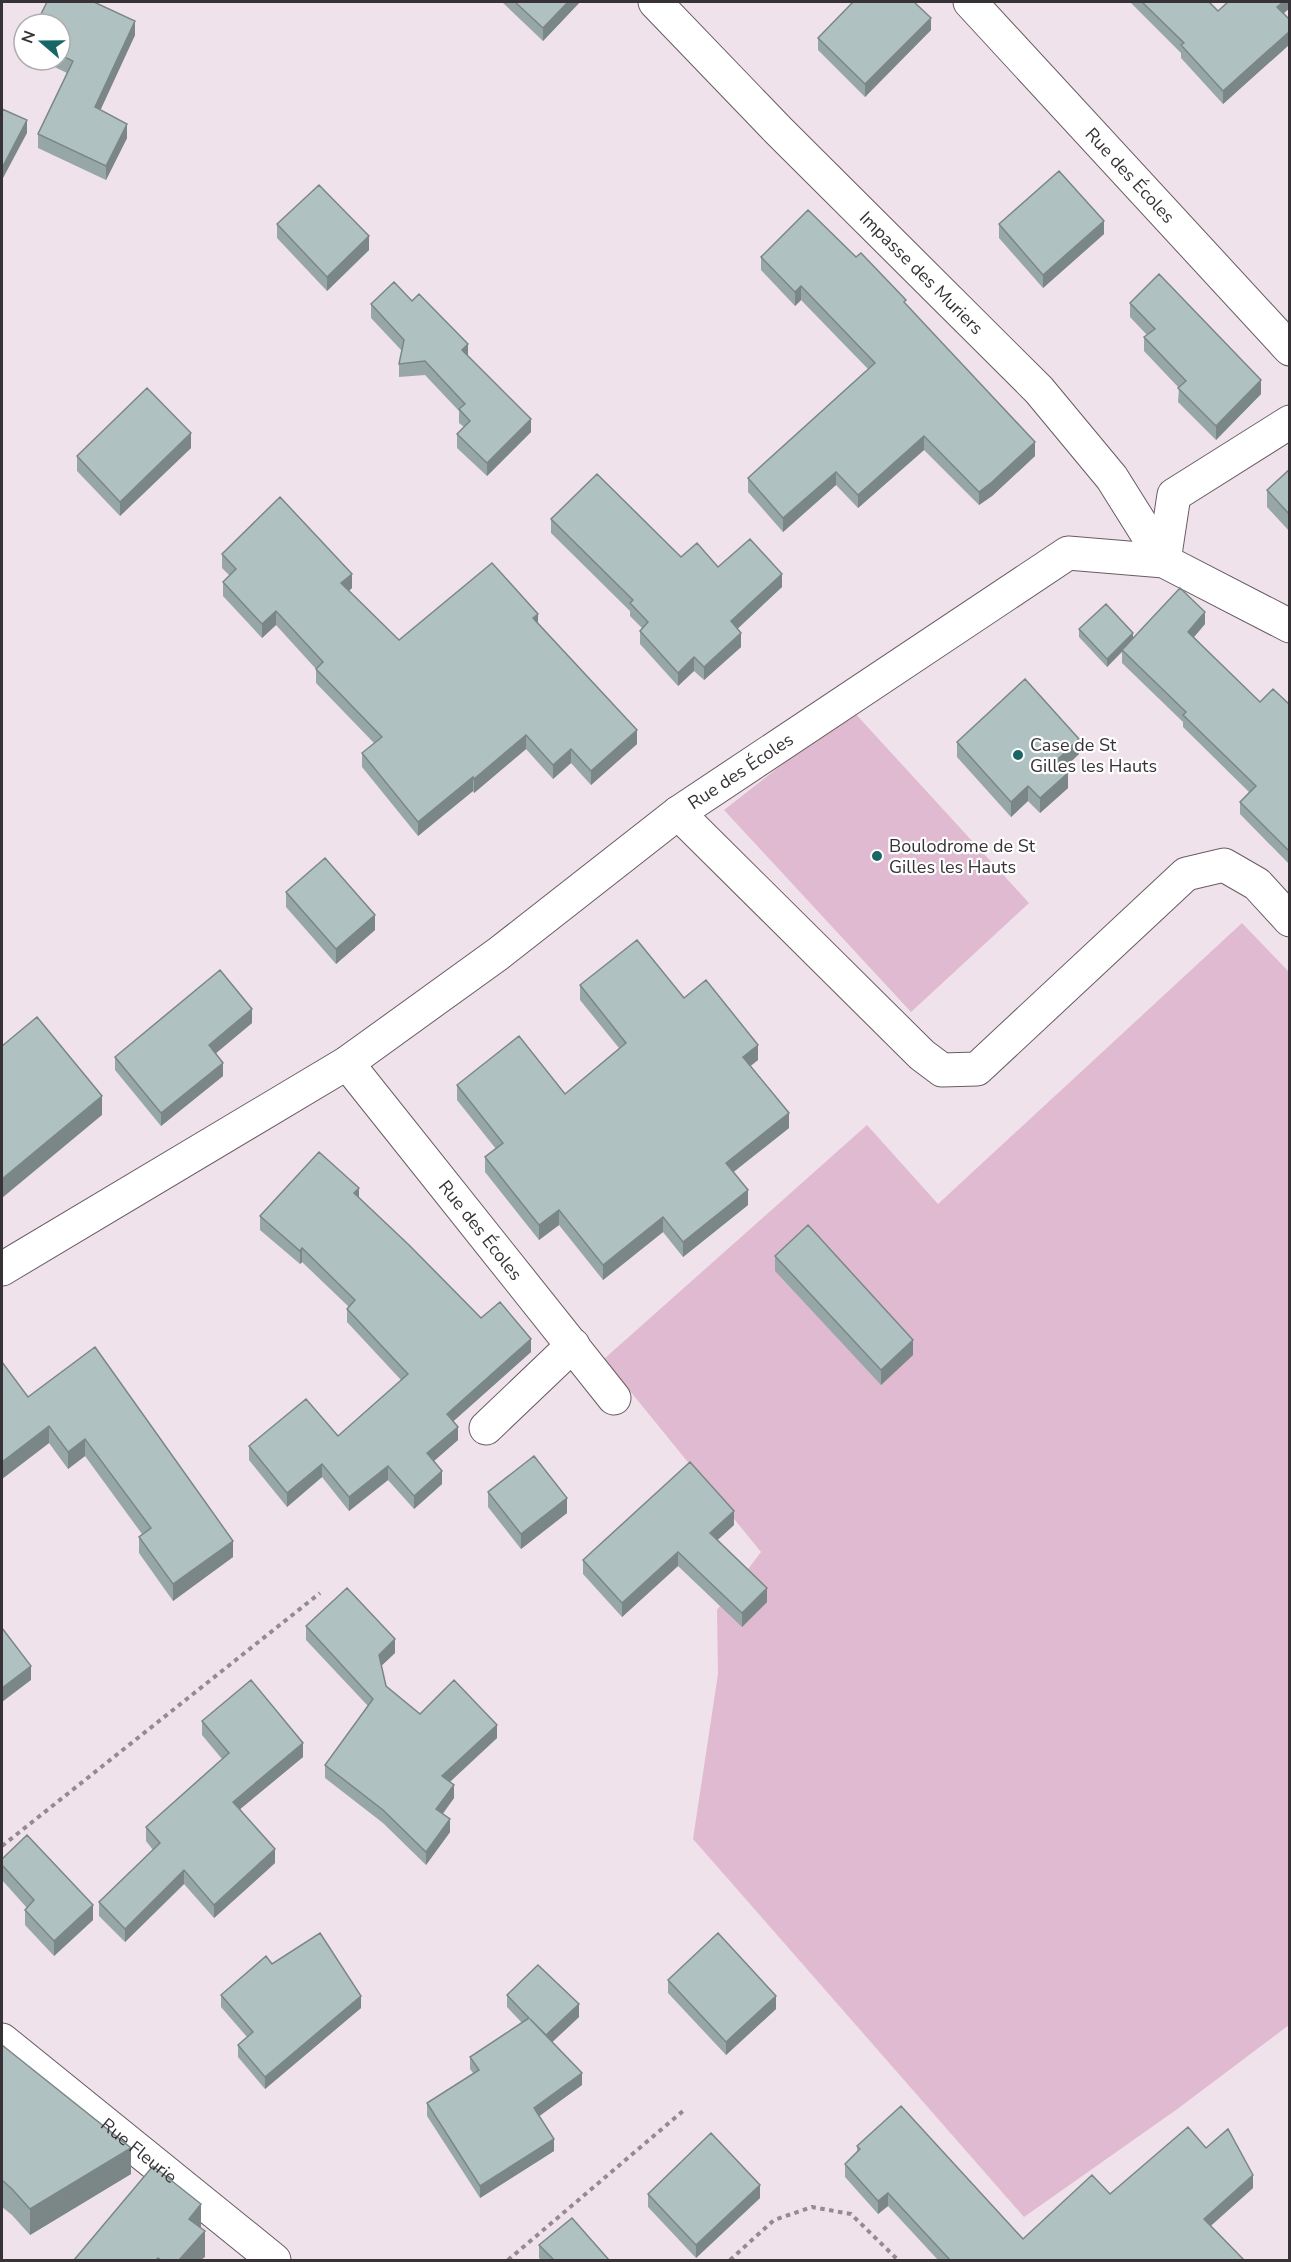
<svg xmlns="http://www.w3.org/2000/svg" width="1291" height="2262" font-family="'Nunito Sans',sans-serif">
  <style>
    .green { fill: #e0bad1 }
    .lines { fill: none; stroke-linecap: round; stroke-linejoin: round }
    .minor-casing { stroke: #685c63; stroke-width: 35 }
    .path { stroke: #948b90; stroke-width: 4; stroke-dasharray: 4.5 4.5; stroke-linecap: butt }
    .minor { stroke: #fff; stroke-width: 33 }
    .wall { fill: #97a6a6 }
    .shaded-wall { fill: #7b8787 }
    .building { fill: #b0c1c1; stroke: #7b8787; stroke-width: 1.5 }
    .poi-dot { fill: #186665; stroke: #fff; stroke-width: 2 }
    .labels { text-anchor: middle; stroke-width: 4.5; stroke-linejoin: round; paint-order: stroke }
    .street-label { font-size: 18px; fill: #373235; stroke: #fff }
    .poi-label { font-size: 18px; fill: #373235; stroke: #fff; text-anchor: start }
  </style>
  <rect width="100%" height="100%" fill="#f0e2ea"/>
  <path class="green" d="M852,710L1029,903L911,1012L724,810Z
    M1242,923L1290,973L1289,2025L1176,2110L1024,2217L693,1839L718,1674L717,1610L761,1552L604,1359L867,1125L938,1204Z"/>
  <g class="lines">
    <defs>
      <g id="minor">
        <path id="s1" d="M655,2L778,130L1039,390L1112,478L1164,561"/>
        <path id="s2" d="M970,2L1290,349"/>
        <path d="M1164,561L1174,495L1290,422"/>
        <path d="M678,813L922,1055L942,1070L977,1069L1186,874L1224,865L1257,884L1290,920"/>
        <path id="s3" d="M347,1063L614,1398"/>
        <path id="s4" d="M2,1269L347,1063L498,954L678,813L1068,553L1164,561L1290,626"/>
        <path d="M486,1428L573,1345"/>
        <path id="s5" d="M2,2040L274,2260"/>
      </g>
    </defs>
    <use href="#minor" class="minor-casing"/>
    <path class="path" d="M2,1846L320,1593
      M508,2260L683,2111
      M730,2260L774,2220L812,2207L851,2214L898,2260"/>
    <use href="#minor" class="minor"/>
  </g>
  <path class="wall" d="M502,2H580L543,41Z
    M1130,2H1209L1218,11L1284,13L1290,20V44L1223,104L1181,58V53Z
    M60,24L135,35L100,110L127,138L106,180L38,148V134L67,73L40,60H60Z
    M931,30L865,97L818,50V38Z
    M277,224L369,250L327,291L277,238Z
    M999,224L1104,234L1043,288L999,238Z
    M761,257L906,304L1035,456L992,496L979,505L924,450L858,508L836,485L783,532L748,492V478L868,369L801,300L795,306L761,270Z
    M1130,303L1261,394L1216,440L1178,402L1179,388L1144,351V337L1147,335L1130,317Z
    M371,304L468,356L531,432L487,476L457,448V434L464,427L459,423V411L425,375L399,377V364L402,351L371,318Z
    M191,448L120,516L77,471V456Z
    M1290,469V532L1267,507V490Z
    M551,519L718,567L782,587L737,628L741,647L704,680L694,671L678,686L640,644V631L642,628L630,616V611L551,533Z
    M222,554L352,588L349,591L399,640L538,623L637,744L591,785L571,763L553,779L526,749L474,793L473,791L418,836L362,767V753L374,743L316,683V669L276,625L262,638L223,596V582L230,576L222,568Z
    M1205,624L1194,637L1260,702L1290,705V865L1240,814V802L1249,792L1183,727V722L1122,663V652L1107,667L1079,637V629L1133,638Z
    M957,742L1079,754L1063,769L1068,788L1040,813L1028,801L1011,817L957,757Z
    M286,892L375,930L336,964L286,907Z
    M580,985L684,998L758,1060L750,1066L789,1128L733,1172L748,1205L683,1257L663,1232L603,1280L559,1225L539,1240L485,1172V1157L496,1149L457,1100V1085L565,1094L619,1048L580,1000Z
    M252,1023L216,1053L223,1076L161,1126L115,1070V1057Z
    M359,1198L481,1318L531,1352L453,1421L458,1440L434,1461L442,1484L414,1509L388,1480L349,1511L322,1477L287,1507L249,1460V1446L338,1436L401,1380L347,1322V1309L349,1307L302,1262L300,1264L260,1230V1216Z
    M775,1256L913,1355L881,1385L775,1271Z
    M95,1347L233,1557L173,1601L139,1553V1537L142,1534L85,1456L68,1469L49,1443L2,1479V1362L28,1397Z
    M488,1492L567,1513L521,1549L488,1507Z
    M734,1525L717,1540L767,1602L742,1627L678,1566L622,1617L583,1574V1560Z
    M306,1626L395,1653L381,1666L386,1686L420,1714L497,1738L450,1782L454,1798L443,1814L450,1832L426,1865L383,1823L325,1778V1765L368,1706L306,1640Z
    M202,1721L303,1757L240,1809L275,1863L214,1918L184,1884L125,1942L99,1916V1902L153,1850L146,1841V1827L222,1759L202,1735Z
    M2,1859L93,1920L54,1956L25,1925V1910L27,1908L2,1880Z
    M272,1964L361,2008L265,2089L238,2057V2045L247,2037L221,2007V1995Z
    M668,1980L776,2009L726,2055L668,1993Z
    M507,1995L579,2017L552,2042L582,2085L539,2116L554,2151L480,2198L427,2116V2103L474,2074L470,2069V2057L522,2023L507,2007Z
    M2,2045L131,2174L30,2235L12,2215L2,2207Z
    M857,2146L1023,2239L1110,2194L1206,2148L1253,2188L1210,2226L1244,2260H938L888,2206L878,2214L845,2177V2164L857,2153Z
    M648,2194L760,2198L696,2258L648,2207Z
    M539,2245L609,2260H541L539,2258Z"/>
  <path class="shaded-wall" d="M568,2H580L543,41V28Z
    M1283,2H1290V8L1277,19V7Z
    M931,18V30L865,97V84Z
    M135,21V35L95,122V107Z
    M1290,31V44L1223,104V91Z
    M27,120V133L2,180V168Z
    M127,124V138L106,180V166Z
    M1104,221V234L1043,288V275Z
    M369,236V250L327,291V277Z
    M801,286V300L795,306V292Z
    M468,344V357L462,350Z
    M1261,380V394L1216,440V426Z
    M531,419V432L487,476V463Z
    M191,433V448L120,516V502Z
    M924,436V450L858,508V495Z
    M1035,442V456L992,496L979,505V492Z
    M836,472V485L783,532V518Z
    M352,574V588L341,597V583Z
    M782,574V587L731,635V621Z
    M276,611V625L262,638V624Z
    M1205,612V624L1188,644V632Z
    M538,614V628L533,618Z
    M741,633V647L704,680V667Z
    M1133,633V640L1107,667V659Z
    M694,657V671L678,686V673Z
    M637,730V744L591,785V771Z
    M526,735V749L474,793V779Z
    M1079,739V754L1056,776V761Z
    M571,749V763L553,779V765Z
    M1068,773V788L1040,813V798Z
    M473,777V791L418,836V822Z
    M1028,786V801L1011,817V802Z
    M375,915V930L336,964V949Z
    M252,1009V1023L209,1059V1045Z
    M758,1045V1060L743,1072V1057Z
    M223,1063V1076L161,1126V1113Z
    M102,1096V1115L2,1198V1179Z
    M789,1113V1128L726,1178V1163Z
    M359,1188V1201L354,1193Z
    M748,1190V1205L683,1257V1242Z
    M559,1210V1225L539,1240V1225Z
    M663,1217V1232L603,1280V1265Z
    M302,1248V1262L300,1264V1251Z
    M531,1339V1352L447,1427V1414Z
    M913,1340V1355L881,1385V1370Z
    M49,1426V1443L2,1479V1462Z
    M458,1427V1440L427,1467V1453Z
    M85,1439V1456L68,1469V1452Z
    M322,1464V1477L287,1507V1493Z
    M388,1466V1480L349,1511V1497Z
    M442,1471V1484L414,1509V1496Z
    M567,1498V1513L521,1549V1534Z
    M734,1511V1525L710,1547V1533Z
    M233,1541V1557L173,1601V1584Z
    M678,1552V1566L622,1617V1603Z
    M767,1588V1602L742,1627V1613Z
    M395,1639V1653L379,1668V1655Z
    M31,1666V1680L2,1702V1688Z
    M497,1725V1738L442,1789V1776Z
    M303,1743V1757L233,1815V1802Z
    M454,1785V1798L436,1822V1809Z
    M450,1819V1832L426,1865V1852Z
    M275,1849V1863L214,1918V1905Z
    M184,1870V1884L125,1942V1929Z
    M93,1905V1920L54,1956V1941Z
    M361,1996V2008L265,2089V2077Z
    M776,1996V2009L726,2055V2042Z
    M579,2004V2017L546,2048V2035Z
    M582,2073V2085L534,2120V2108Z
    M554,2139V2151L480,2198V2186Z
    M131,2148V2174L30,2235V2209Z
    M1253,2175V2188L1204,2232V2219Z
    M760,2185V2198L696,2258V2245Z
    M888,2193V2206L878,2214V2201Z
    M201,2204V2230L189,2219Z
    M205,2231V2257L201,2260H179Z"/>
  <path class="building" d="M47,2H94L135,21L95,107L127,124L106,166L38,134L73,61L60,55V24H36Z
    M515,2H568L543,28Z
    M853,2H914L931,18L865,84L818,38Z
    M1142,2H1209L1218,11L1228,2H1283L1277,7L1290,20V31L1223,91L1181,45L1184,43Z
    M2,109L27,120L2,168Z
    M1059,171L1104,221L1043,275L999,224Z
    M319,185L369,236L327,277L277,224Z
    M808,210L856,257L861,253L906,300L904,302L931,331L1035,442L992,482L979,492L924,436L858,495L836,472L783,518L748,478L875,363L801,286L795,292L761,257Z
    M1159,274L1261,380L1216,426L1178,388L1186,381L1144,337L1155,329L1130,303Z
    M394,282L412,301L419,294L468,344L462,350L531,419L487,463L457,434L470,421L459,409L465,404L425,361L399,364L404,340L371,304Z
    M147,388L191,433L120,502L77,456Z
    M1290,469V515L1267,490Z
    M597,474L681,557L697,543L718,567L750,539L782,574L731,621L741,633L704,667L694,657L678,673L640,631L648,622L630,603L633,600L551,519Z
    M280,497L352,574L341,583L399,640L492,563L538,614L533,618L637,730L591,771L571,749L553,765L526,735L474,779L473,777L418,822L362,753L382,737L316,669L323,662L276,611L262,624L223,582L236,569L222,554Z
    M1180,588L1205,612L1188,632L1260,702L1273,689L1290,705V852L1240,802L1256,786L1183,715L1186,712L1122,650Z
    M1106,604L1133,633L1107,659L1079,629Z
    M1025,679L1079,739L1056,761L1068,773L1040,798L1028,786L1011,802L957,742Z
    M325,858L375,915L336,949L286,892Z
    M637,940L684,998L706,980L758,1045L743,1057L789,1113L726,1163L748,1190L683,1242L663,1217L603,1265L559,1210L539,1225L485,1157L503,1143L457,1085L519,1036L565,1094L626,1043L580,985Z
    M220,970L252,1009L209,1045L223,1063L161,1113L115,1057Z
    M37,1017L102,1096L2,1179V1046Z
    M319,1152L359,1188L354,1193L409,1245L481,1318L500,1302L531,1339L447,1414L458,1427L427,1453L442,1471L414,1496L388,1466L349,1497L322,1464L287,1493L249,1446L306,1399L338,1436L408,1374L347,1309L355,1300L302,1248L300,1251L260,1216Z
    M808,1225L913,1340L881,1370L775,1256Z
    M95,1347L233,1541L173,1584L139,1537L151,1528L85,1439L68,1452L49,1426L2,1462V1362L28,1397Z
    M534,1456L567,1498L521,1534L488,1492Z
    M690,1462L734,1511L710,1533L767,1588L742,1613L678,1552L622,1603L583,1560Z
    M347,1588L395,1639L379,1655L386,1686L420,1714L454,1680L497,1725L442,1776L454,1785L436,1809L450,1819L426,1852L383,1810L325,1765L373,1699L306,1626Z
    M2,1628L31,1666L2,1688Z
    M251,1680L303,1743L233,1802L275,1849L214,1905L184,1870L125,1929L99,1902L160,1843L146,1827L229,1753L202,1721Z
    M27,1835L93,1905L54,1941L25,1910L34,1900L2,1865V1859Z
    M320,1933L361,1996L265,2077L238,2045L253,2032L221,1995L266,1956L272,1964Z
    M718,1933L776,1996L726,2042L668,1980Z
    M538,1965L579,2004L546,2035L530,2019L582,2073L534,2108L554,2139L480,2186L427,2103L479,2070L470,2057L529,2018L507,1995Z
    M2,2045L131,2148L30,2209L12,2189L2,2180Z
    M901,2106L1023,2239L1092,2175L1110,2194L1188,2127L1206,2148L1228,2129L1253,2175L1204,2219L1244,2260H950L888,2193L878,2201L845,2164L860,2149L857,2146Z
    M711,2133L760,2185L696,2245L648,2194Z
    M153,2166L201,2204L189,2219L205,2231L179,2260H161L158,2258L156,2260H74Z
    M572,2218L609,2260H551L553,2259L539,2245Z"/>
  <g class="poi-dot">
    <circle cx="1018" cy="755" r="6"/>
    <circle cx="877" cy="856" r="6"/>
  </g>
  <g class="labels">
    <g class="street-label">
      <text dy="6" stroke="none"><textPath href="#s2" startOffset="236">Rue des Écoles</textPath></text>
      <text dy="6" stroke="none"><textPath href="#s1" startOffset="380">Impasse des Muriers</textPath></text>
      <text dy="6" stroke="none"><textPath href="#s4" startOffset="892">Rue des Écoles</textPath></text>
      <text dy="6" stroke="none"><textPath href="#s3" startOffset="214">Rue des Écoles</textPath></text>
      <text dy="6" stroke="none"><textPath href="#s5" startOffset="176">Rue Fleurie</textPath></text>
    </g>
    <g class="poi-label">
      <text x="1030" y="751">Case de St<tspan x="1030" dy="21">Gilles les Hauts</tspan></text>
      <text x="889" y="852">Boulodrome de St<tspan x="889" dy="21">Gilles les Hauts</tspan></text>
    </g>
  </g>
  <rect width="1291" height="2262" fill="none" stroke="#373235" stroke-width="6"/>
  <g transform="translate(42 42) rotate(290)"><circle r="28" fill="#ffffff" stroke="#afadae" stroke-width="1.5"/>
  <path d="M0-4.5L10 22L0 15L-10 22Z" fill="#186665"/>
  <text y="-9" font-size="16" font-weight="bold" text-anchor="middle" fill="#373235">N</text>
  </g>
</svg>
